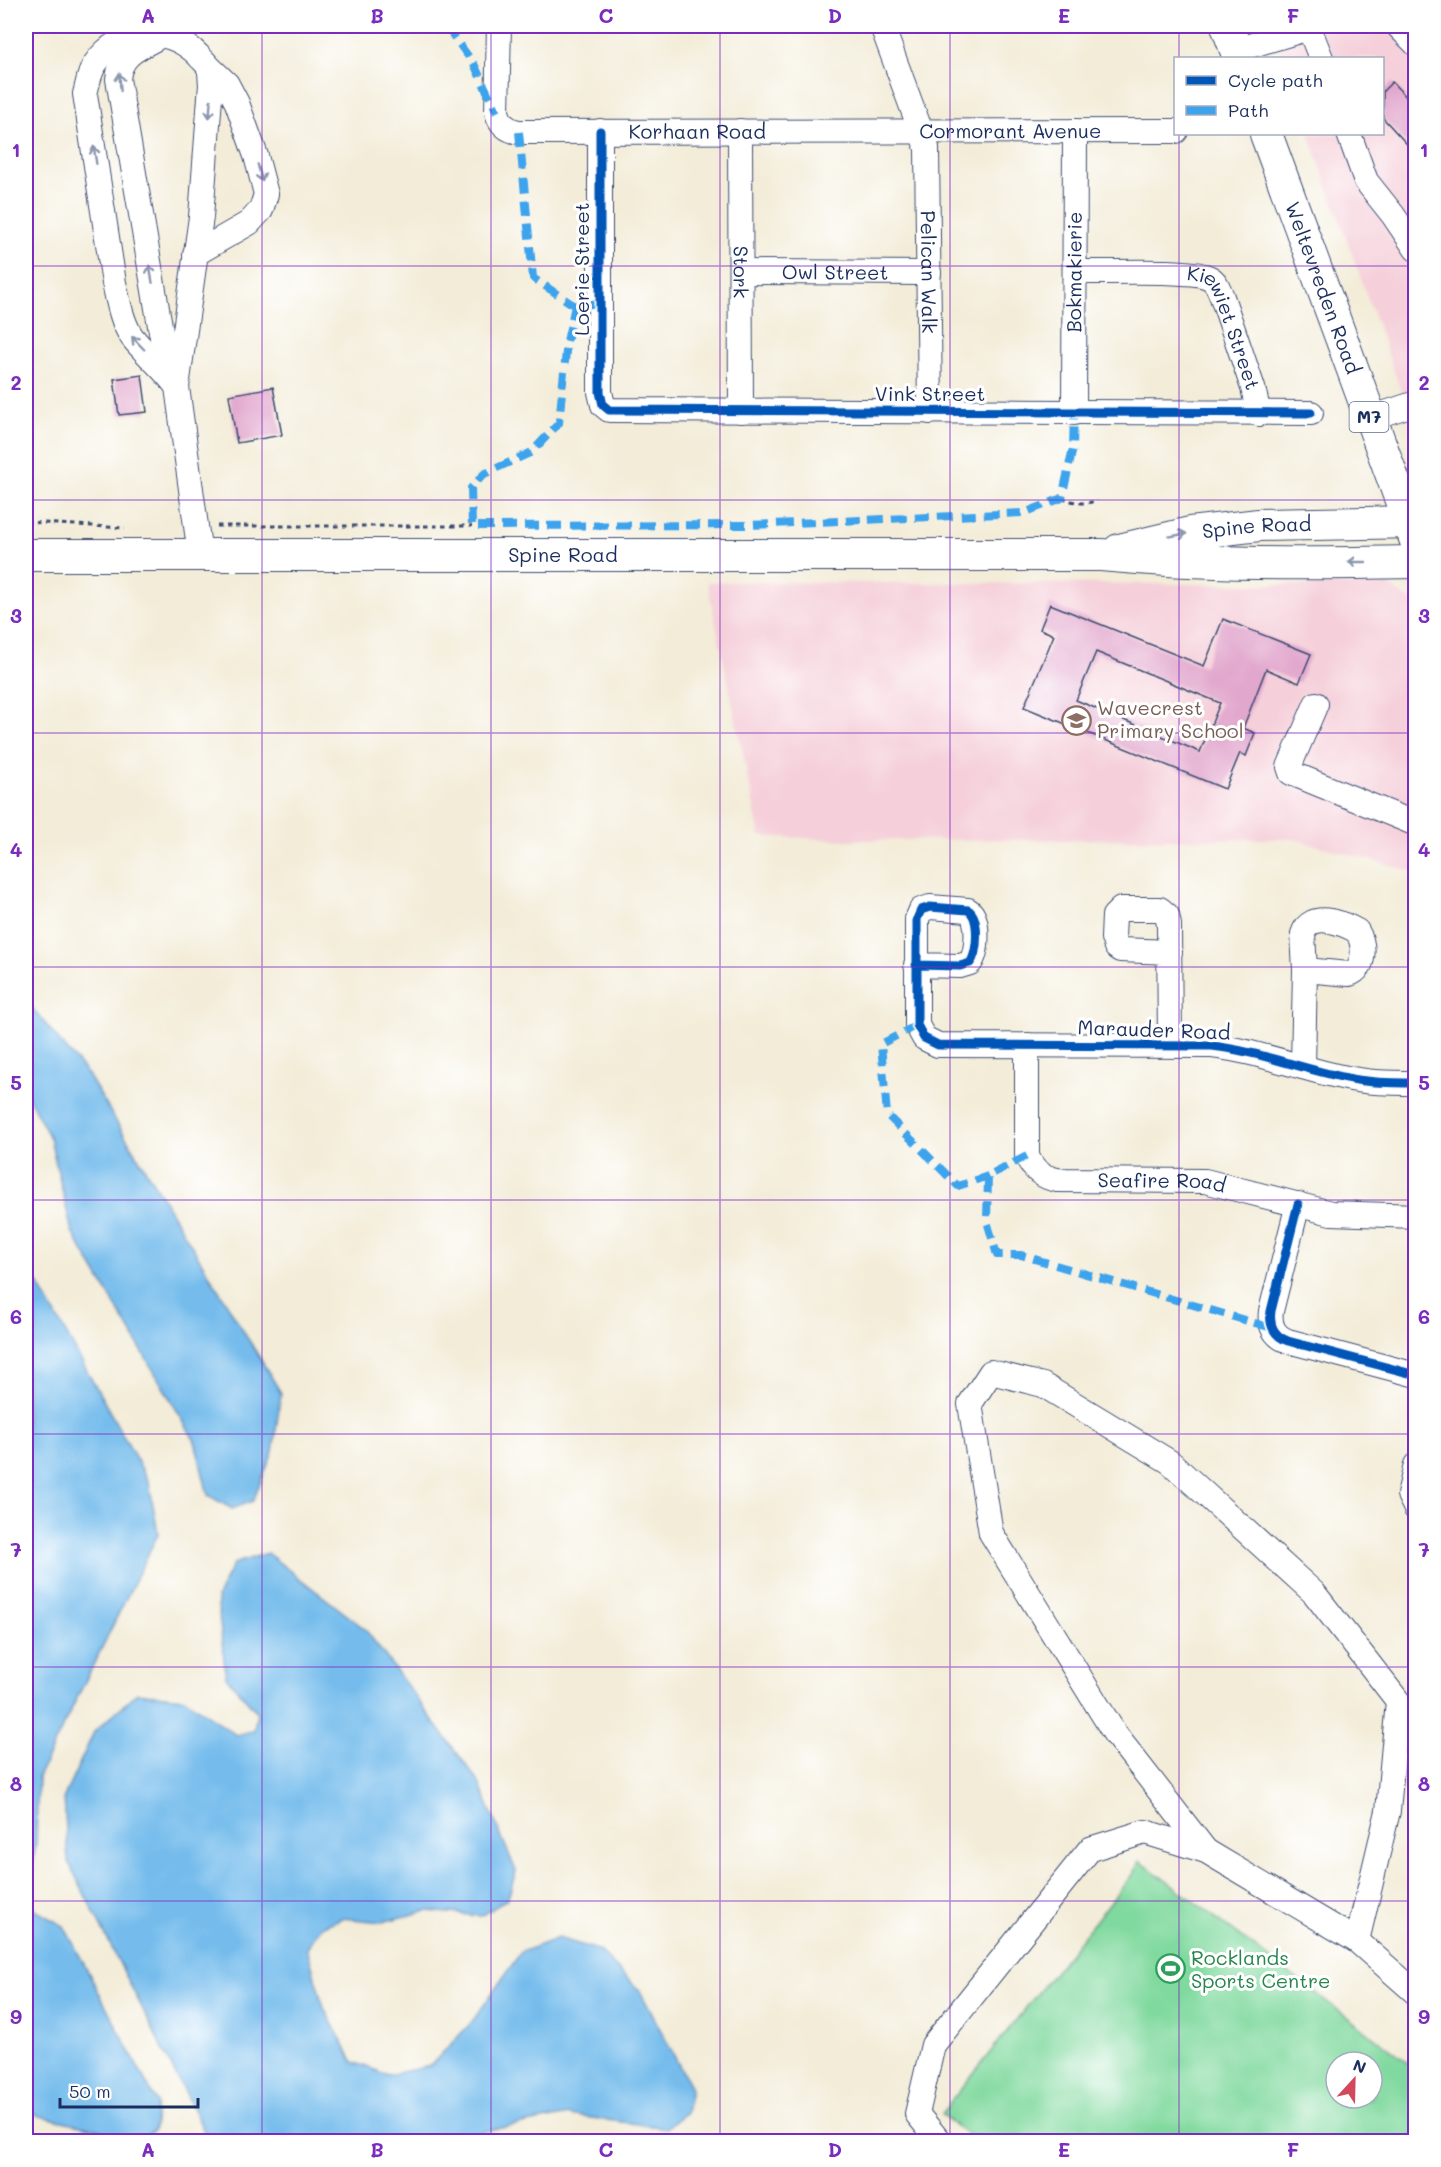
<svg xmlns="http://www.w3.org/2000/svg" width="1441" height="2167" font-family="Mali,sans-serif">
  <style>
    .built { fill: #f5cfd9 }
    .green { fill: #80d99e; stroke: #4e847e; stroke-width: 1.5; fill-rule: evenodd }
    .water { fill: #74bcec; stroke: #4876a5; stroke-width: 1.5 }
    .building { fill: #e2a7cd; fill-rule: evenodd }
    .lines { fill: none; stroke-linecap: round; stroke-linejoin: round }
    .minor-casing { stroke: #3b4b70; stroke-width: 26 }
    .major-casing { stroke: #3b4b70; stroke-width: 34 }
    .path { stroke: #3b4b70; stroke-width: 3; stroke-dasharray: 4.5 4.5; stroke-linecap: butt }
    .minor { stroke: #fff; stroke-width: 24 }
    .major { stroke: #fff; stroke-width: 32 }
    .quiet { stroke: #3da3ed; stroke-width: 8; stroke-dasharray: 15 8; stroke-linecap: butt }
    .cycleway-casing { stroke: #fff; stroke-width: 13 }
    .cycleway { stroke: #0057b8; stroke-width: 9 }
    .oneway { stroke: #8d97ae }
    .grid { fill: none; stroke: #7b2cbf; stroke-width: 1.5; stroke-opacity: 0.55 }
    .labels { text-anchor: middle; stroke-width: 6; stroke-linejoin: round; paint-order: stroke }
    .shield { fill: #fff; stroke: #5f6d8e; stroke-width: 1.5 }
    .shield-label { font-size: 18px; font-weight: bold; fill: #1b2f5e }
    .street-label { font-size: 20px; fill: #1b2f5e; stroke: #fff }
    .education-label { font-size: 20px; fill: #785e54; stroke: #fff; text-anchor: start }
    .leisure-label { font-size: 20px; fill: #27864d; stroke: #fff; text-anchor: start }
    .neatline { fill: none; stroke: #7b2cbf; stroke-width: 2 }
    .grid-label { font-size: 20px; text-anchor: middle; font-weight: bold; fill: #7b2cbf }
  </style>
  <rect width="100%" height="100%" fill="#fff"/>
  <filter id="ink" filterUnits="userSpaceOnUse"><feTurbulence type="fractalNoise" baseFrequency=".0167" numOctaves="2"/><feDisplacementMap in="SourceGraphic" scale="12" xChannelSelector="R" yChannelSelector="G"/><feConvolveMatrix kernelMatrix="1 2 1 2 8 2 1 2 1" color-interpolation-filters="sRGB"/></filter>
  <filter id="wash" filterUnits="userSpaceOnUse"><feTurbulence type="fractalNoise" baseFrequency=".008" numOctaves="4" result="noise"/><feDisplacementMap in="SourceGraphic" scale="24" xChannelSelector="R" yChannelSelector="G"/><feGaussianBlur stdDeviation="1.35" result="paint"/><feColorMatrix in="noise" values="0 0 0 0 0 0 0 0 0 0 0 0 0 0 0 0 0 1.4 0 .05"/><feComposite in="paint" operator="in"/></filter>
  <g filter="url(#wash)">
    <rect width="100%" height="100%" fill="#f3ecd8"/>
    <path class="built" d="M1270,26H1415V430L1309,134H1382V58H1282Z
      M707,582L1389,585L1415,604V872L1293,839L848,840L760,836Z"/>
    <path class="green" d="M1140,1861L1415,2068V2131L1407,2141H975L941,2114L1132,1875ZM1336,2062H1372V2098H1336Z"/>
    <path class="water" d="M26,1001L88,1075L281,1393L273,1452L253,1501L232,1509L208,1495L195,1441L72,1232L50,1138L26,1093Z
      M26,1262L149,1482L158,1534L38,1777L36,1842L32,1868L26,1870Z
      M267,1553L365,1629L478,1781L516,1871L508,1898L482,1916L427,1911L382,1922L342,1918L321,1927L307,1948L323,2006L353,2062L388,2075L430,2066L472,2022L521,1952L558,1938L598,1950L640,1991L691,2088L686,2112L667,2128L569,2115L460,2136L445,2141H209L68,1861L64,1797L94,1732L137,1693L184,1698L236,1735L254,1730L257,1712L226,1677L217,1597L233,1564Z
      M26,1905L64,1926L157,2103L154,2130L136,2141L89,2127L26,2113Z"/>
    <g id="blocks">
      <path class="building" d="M1392,82L1416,107V154L1383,118V91Z
        M142,375L147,412L119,415L114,379Z
        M273,387L282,435L237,443L229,395Z
        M1050,604L1204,666L1223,619L1311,654L1299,683L1266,669L1243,728L1255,733L1246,756L1240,753L1225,789L1024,707L1054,635L1040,629ZM1096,652L1220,703L1200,752L1076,700Z"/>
    </g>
  </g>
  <g filter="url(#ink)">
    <use href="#blocks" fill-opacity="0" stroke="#3b4b70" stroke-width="1.5"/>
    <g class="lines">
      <defs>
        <g id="minor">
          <path id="s1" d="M499,26L497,112C500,124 507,130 519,132L1176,131"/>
          <path id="s2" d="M882,26L927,148L930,412"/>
          <path d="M1398,26L1416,44"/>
          <path d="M155,39C136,49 120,56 118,79L168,373"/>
          <path d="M1236,50L1309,28L1321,58"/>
          <path d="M600,131V392L603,405L609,410L1311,413"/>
          <path id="s3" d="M740,131L741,411"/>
          <path d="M1349,134L1366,181L1393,215L1416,249"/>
          <path d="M195,254L249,223L261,210L266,194L256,156L237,103L227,84L208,66"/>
          <path id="s4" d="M741,272L929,273"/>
          <path id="s5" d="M1075,272C1099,273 1193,268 1210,278C1217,282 1219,290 1222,297L1253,388L1259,414"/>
          <path d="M177,387C164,368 146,355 132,337C122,323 118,300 114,283L85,94C88,83 89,73 95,64C120,27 169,25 199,56C201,59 207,63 208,66C211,71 210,79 211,84L201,217L177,387L200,555"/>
          <path id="s6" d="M1074,413L1075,131"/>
          <path d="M1370,418L1416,403"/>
          <path d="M1316,704L1289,767L1291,773L1416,824"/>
          <path d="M1170,952L1120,950L1116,947L1113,938L1114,916L1121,909H1160L1167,915L1169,925L1170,1045"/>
          <path d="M916,965L960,966L970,963C978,953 980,917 968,910L930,907L921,910L917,919V1025L924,1038L938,1045L1212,1046C1257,1051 1299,1068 1342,1077C1367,1083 1391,1083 1416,1083"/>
          <path id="s7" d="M1027,1045V1156C1033,1170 1042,1177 1057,1180L1205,1181L1331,1213L1416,1216"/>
          <path d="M1303,1067L1305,970L1303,934C1310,911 1341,922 1357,931C1365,944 1366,969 1349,974L1305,970"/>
          <path d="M1298,1204L1271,1311C1269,1325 1274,1336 1288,1341L1416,1375"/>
          <path d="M1416,1465L1409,1495L1416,1509"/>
          <path d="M1206,1851L1115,1734L991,1533L970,1404L991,1372L1043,1385L1170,1462L1314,1593L1398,1701L1388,1811L1357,1941"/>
          <path d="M940,2142L917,2114L933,2045L1090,1849L1145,1832L1206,1851L1357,1941L1416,1993"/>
        </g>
        <g id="major">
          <path d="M1227,26L1239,58"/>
          <path id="s8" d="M1266,134L1416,541"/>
          <path id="s9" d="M1119,550L1190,533L1259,525L1416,522"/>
          <path id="s10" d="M26,555H1101C1206,565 1311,564 1416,562"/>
        </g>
      </defs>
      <use href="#minor" class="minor-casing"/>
      <use href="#major" class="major-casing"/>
      <path class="path" d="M1062,498C1075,502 1084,506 1097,500
        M26,522L125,528
        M217,526H472"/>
      <use href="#minor" class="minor"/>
      <use href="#major" class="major"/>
      <path class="quiet" d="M446,26L474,64L497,112
        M519,132L533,278L575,306
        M600,303L575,306L567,341L559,423L532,452L484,474L471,488L472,526L749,525L1024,513L1062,498L1073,448L1074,413
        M917,1025L881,1044L887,1115L958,1186L988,1176
        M1027,1156L988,1176L987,1221L997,1255H1021L1272,1328"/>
      <defs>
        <path id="cycleway" d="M600,131V392L603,405L609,410L1311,413
          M916,965L960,966L970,963C978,953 980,917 968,910L930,907L921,910L917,919V1025L924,1038L938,1045L1212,1046C1257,1051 1299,1068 1342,1077C1367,1083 1391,1083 1416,1083
          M1298,1204L1271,1311C1269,1325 1274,1336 1288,1341L1416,1375"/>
      </defs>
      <use href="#cycleway" class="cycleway-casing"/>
      <use href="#cycleway" class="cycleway"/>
    </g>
    <defs><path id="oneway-shaft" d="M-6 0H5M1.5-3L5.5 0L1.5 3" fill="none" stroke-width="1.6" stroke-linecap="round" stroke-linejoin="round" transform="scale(1.5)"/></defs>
    <g class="oneway">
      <use href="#oneway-shaft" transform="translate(120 82) rotate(-94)"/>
      <use href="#oneway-shaft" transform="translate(210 109) rotate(94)"/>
      <use href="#oneway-shaft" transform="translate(95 155) rotate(-99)"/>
      <use href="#oneway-shaft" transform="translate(260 173) rotate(75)"/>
      <use href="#oneway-shaft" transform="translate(151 274) rotate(-100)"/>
      <use href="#oneway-shaft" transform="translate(138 343) rotate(-134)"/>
      <use href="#oneway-shaft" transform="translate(1178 535) rotate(-10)"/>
      <use href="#oneway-shaft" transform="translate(1357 562) rotate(180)"/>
    </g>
  </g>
  <path class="grid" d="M262,26V2142M491,26V2142M720,26V2142M950,26V2142M1179,26V58M1179,134V2142M26,266H1416M26,500H1416M26,733H1416M26,967H1416M26,1200H1416M26,1434H1416M26,1667H1416M26,1901H1416"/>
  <defs>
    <symbol id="school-ring" viewBox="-11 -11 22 22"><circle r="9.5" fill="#fff" stroke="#8d6e63" stroke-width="1.5"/><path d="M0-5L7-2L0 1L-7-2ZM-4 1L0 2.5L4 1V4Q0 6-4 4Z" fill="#8d6e63"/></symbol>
    <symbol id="stadium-ring" viewBox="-11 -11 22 22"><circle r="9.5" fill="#fff" stroke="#2e9e5b" stroke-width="1.5"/><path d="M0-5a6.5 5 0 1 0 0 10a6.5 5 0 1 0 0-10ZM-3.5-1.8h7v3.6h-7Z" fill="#2e9e5b"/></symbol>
  </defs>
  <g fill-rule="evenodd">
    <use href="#school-ring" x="1060" y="704" width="33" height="33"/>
    <use href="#stadium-ring" x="1154" y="1952" width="33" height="33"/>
  </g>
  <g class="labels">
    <rect class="shield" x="1349.5" y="402" width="39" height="30" rx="4.5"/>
    <g class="shield-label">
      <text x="1369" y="423">M7</text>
    </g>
    <g class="street-label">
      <text dy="7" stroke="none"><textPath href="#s1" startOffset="609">Cormorant Avenue</textPath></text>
      <text dy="7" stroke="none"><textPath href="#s1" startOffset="296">Korhaan Road</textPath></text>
      <text transform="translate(582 269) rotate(-90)" y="7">Loerie Street</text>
      <text dy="7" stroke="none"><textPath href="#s3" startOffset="141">Stork</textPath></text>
      <text dy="7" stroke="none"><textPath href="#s2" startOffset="254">Pelican Walk</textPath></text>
      <text dy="7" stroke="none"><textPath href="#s4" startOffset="94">Owl Street</textPath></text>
      <text dy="7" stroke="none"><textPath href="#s6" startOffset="141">Bokmakierie</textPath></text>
      <text dy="7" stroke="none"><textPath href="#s8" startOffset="164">Weltevreden Road</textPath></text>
      <text dy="7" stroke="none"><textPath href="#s5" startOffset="184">Kiewiet Street</textPath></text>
      <text x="930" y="401">Vink Street</text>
      <text dy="7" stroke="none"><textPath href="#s9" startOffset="140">Spine Road</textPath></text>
      <text dy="7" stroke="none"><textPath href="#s10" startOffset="537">Spine Road</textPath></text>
      <text transform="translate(1154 1030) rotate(2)" y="7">Marauder Road</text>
      <text dy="7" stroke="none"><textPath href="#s7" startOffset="256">Seafire Road</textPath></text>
    </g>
    <g class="education-label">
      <text x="1097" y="715">Wavecrest<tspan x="1097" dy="23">Primary School</tspan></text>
    </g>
    <g class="leisure-label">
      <text x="1191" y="1965">Rocklands<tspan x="1191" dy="23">Sports Centre</tspan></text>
    </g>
  </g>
  <rect width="1441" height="2167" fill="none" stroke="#fff" stroke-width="66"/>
  <rect x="1174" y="57" width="210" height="78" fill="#ffffff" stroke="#a4acbf" stroke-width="1.5"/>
  <rect x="1186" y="76" width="30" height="9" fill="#0057b8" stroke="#a4acbf" stroke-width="1.5"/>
  <text x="1228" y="87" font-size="18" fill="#1b2f5e">Cycle path</text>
  <rect x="1186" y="106" width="30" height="9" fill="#3da3ed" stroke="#a4acbf" stroke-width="1.5"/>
  <text x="1228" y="117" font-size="18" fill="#1b2f5e">Path</text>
  <g transform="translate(1354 2080) rotate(22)"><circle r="28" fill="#ffffff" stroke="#a4acbf" stroke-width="1.5"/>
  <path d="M0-4.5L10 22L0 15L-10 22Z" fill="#d1495b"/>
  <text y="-9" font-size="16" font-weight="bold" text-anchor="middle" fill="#1b2f5e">N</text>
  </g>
  <path d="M60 2098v9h138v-9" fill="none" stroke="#1b2f5e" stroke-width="3"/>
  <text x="69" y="2098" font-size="18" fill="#1b2f5e" stroke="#ffffff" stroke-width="4.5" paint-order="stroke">50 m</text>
  <rect x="33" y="33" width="1375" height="2101" class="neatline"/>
  <g class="grid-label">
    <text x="148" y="23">A</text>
    <text x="377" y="23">B</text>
    <text x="606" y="23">C</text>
    <text x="835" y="23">D</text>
    <text x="1064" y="23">E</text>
    <text x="1293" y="23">F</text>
    <text x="16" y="157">1</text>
    <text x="1424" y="157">1</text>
    <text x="16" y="390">2</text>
    <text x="1424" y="390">2</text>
    <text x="16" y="623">3</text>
    <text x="1424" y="623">3</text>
    <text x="16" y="857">4</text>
    <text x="1424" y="857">4</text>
    <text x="16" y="1090">5</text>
    <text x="1424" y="1090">5</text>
    <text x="16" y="1324">6</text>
    <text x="1424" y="1324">6</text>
    <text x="16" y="1557">7</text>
    <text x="1424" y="1557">7</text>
    <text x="16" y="1791">8</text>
    <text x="1424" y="1791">8</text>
    <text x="16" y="2024">9</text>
    <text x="1424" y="2024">9</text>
    <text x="148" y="2157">A</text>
    <text x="377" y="2157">B</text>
    <text x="606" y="2157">C</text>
    <text x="835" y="2157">D</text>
    <text x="1064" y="2157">E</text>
    <text x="1293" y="2157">F</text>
  </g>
</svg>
